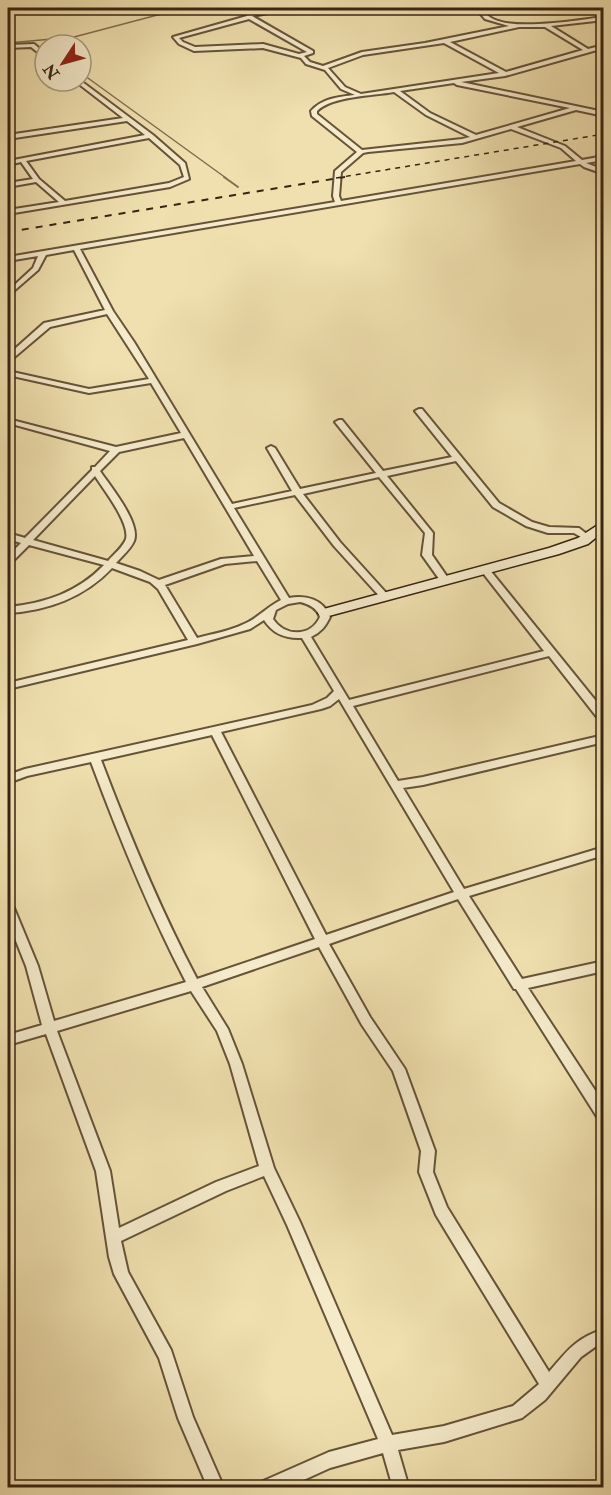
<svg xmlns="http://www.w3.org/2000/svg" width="611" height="1495" font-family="'IM FELL Double Pica',serif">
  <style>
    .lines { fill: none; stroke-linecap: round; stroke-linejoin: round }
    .stream-far1 { stroke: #816e4f; stroke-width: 1.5 }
    .stream { stroke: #816e4f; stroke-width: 2 }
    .street-casing { stroke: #665338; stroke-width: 4 }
    .secondary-casing { stroke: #382411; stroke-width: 3 }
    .street { fill: #f5ebcb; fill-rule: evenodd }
    .secondary { fill: #f5ebcb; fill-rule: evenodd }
    .rail-far1 { stroke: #382411; stroke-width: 1.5; stroke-dasharray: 5 5; stroke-linecap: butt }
    .rail { stroke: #382411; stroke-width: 2; stroke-dasharray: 7 7; stroke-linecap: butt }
  </style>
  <rect width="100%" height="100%" fill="#f0e0af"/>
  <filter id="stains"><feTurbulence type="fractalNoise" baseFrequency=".00333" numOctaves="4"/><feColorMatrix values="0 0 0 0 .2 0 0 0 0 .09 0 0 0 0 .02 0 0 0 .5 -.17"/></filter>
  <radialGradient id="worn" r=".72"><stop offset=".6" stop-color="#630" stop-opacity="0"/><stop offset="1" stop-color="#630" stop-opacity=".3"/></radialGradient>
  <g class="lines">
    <path class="stream-far1" d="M8,43L74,37L184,8
      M81,73L226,178"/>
    <path class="stream" d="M224,177L238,187"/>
    <defs>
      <path id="street" d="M283,8H294L252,16L313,51V53L304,56L310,62L323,66L362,52L425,43L509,26L485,19L479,12L480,8H484C488,37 583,19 604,17V20L551,26L588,49L604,45V48L505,76L461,82L604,112V116L576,110L517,127L565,146L582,160L604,156V160L586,163L604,170V174L584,167L580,164L80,249L113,311L134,342L232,504L292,491L267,448L271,446L275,448L300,489L376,473L335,422L339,420H342L383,471L452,457L415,411L419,409H422L499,503L532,522L549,527L579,528L592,538L588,541L574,533H548L526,526L493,507L456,461L387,476L433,533L432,555L450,581L445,584L442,583L422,555L425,533L379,477L303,494L340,542L388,595L390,597L388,599H382L334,546L295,495L234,508L289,598C306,595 323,599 330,617C325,627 321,632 311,637L349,700L544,651L483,573L481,571L486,568L489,569L604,711V722L600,721L549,656L353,706L398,781L423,777L604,735V742L423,785L403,788L464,889L604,847V855L469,896L522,979L604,961V971L528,988L604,1104V1122L599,1120L516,989H514L458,899L329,944L370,1017L405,1069L435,1151L433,1172L447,1207L549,1372C568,1350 575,1339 604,1329V1343L595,1347L581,1357L545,1400L522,1418L444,1442L398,1450L409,1488H393L383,1453L330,1468L286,1488H259L261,1482L329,1452L378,1439L287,1225L264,1176L226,1191L121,1241L128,1272L171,1350L193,1417L224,1488H208L178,1418L159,1358L114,1274L109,1257L96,1171L46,1034L8,1045V1035L42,1025L26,966L8,921V904L12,905L14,908L38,966L54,1021L186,982C149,911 119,837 91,762L27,776L8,783V775L25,769L312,705L327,698L334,691L302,638C286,639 273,634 264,620L250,629L197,644L8,689V683L188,640L158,589L150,582L112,568C85,597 47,611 8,613V607C45,603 77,593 104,565L29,545L11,563L8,564V556L21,543L8,539V533L25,538L92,470V467H95L110,451L8,423V419L116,447L181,433L151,383L89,393L8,375V371L89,389L149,379L107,314L50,327L11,360H8V355L44,323L105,310L74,250L46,255L38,270L8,296V291L33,268L38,256L8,261V257L335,202L333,196L335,171L357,152L312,116L311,111C323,98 338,97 355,95L341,89L325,70L306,64L301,58L263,48L194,51L179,44L173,37L247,16V14L251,12ZM249,19L307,52L299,54L263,44L195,47L183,42L179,38ZM519,27H545L583,50L506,72L450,42ZM444,43L499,73L361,94L345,87L328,68L363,55ZM454,83L457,85L570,108L476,135L430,113L400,91ZM394,92L426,115L470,137L462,139L362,150L317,114V111C332,96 372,96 394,92ZM511,129L561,148L576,161L341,201L339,196L341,172L363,153L368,152L462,143ZM184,438L254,556L221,559L159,580L140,571L116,563C122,556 130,550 134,541C141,523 110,486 100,471L119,452ZM95,476C104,490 130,523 126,539C123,547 114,554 108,561L33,540ZM257,561L281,600C267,607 258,618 244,624C230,631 212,634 197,638L165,585L225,564ZM300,602C309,604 317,608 320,617C311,637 285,637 273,619L276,610L288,604ZM339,699L454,892L326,935L221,732L321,709L330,706ZM212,735L315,939L197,979C160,909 129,834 101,760ZM319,947L362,1025L393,1071L421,1151L419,1172L436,1215L539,1384L513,1406L444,1426L392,1435L300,1222L274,1168L242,1064L228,1029L202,987ZM191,991L217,1031L230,1064L259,1166L216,1182L119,1228L110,1171L57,1031Z
        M34,44L45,53V58L31,47L8,48V45Z
        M75,81H81L153,135L185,163L189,179L170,187L8,214V210L59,202L36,182L8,187V183L33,179L21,162L8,165V161L145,135L127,121L8,139V135L123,118ZM149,138L180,165L184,177L169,183L65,201L39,179L26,161Z
        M603,204L604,208L601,207L600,206Z"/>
      <path id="secondary" d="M604,521V531L588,544L559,554L325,617L318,613L320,610L549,548L578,538Z"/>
    </defs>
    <use href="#street" class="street-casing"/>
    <use href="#secondary" class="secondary-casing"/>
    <use href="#street" class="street"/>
    <use href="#secondary" class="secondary"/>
    <path class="rail-far1" d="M336,178L604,134"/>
    <path class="rail" d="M8,232L345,177"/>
  </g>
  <rect width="611" height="1495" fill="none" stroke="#f0e0af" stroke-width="30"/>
  <rect x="9" y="9" width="593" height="1477" fill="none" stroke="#382411" stroke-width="3"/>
  <rect x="15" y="15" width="581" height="1465" fill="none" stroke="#382411" stroke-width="1.5"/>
  <g transform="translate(63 63) rotate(234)"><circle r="28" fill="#f5ebcb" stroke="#a99b81" stroke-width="1.5"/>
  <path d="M0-4.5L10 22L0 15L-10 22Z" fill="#8f2418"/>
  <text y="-9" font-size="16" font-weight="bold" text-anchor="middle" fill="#382411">N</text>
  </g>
  <rect width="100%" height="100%" filter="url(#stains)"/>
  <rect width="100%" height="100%" fill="url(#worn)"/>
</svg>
